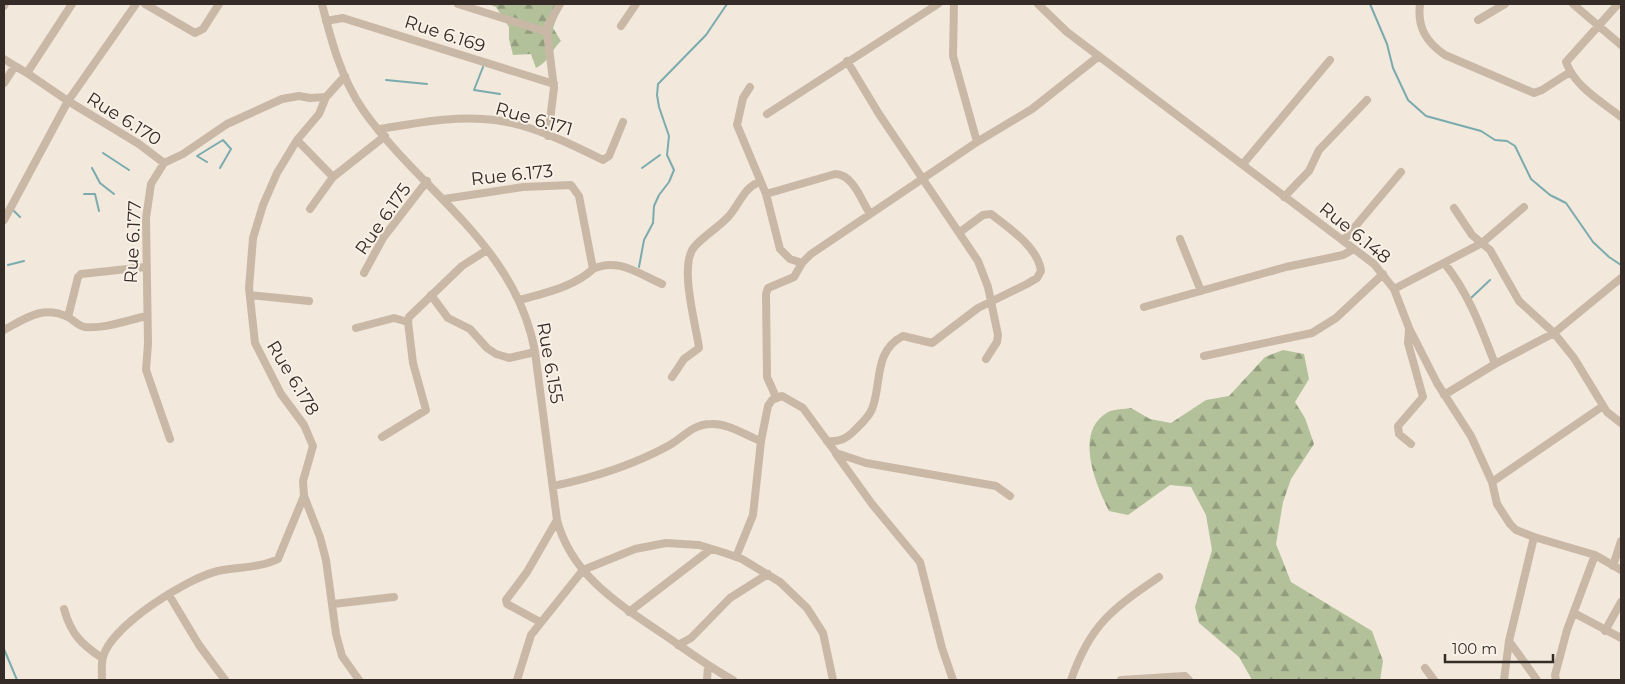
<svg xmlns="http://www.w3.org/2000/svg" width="1625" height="684" font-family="Montserrat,sans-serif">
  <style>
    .forest { fill: url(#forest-firs) }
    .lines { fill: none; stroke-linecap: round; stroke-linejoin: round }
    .stream { stroke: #7aabaf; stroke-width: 2 }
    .minor { stroke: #cab8a7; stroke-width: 8 }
    .labels { text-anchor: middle; stroke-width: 4; stroke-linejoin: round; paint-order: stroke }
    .street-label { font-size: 18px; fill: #362c27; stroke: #f9f1e7 }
  </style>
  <defs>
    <pattern id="forest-firs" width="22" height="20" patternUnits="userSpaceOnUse" patternTransform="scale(1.25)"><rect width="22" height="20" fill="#b3c19b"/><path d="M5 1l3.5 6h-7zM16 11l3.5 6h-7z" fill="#929d7e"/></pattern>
  </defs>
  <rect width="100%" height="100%" fill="#f2e8db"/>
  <path class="forest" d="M488,4H562L553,28L561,41C551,50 551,60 536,68L531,54L513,55L509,39V27L496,7Z
    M1283,350L1304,354L1309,379L1295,402L1305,418L1314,444L1291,479L1283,502L1276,544L1291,582L1372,631L1383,661L1380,680H1252L1239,657L1199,623L1195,607L1212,550L1206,515L1191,487L1170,485L1128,515L1109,511C1096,485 1073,432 1108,412C1114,409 1125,409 1131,408L1150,419L1171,423L1206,400L1229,396L1265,357Z"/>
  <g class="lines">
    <path class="stream" d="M1370,4L1387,44L1393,68L1408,100L1426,116L1481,131L1495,140L1507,141L1515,146L1531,179L1550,195L1566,203L1593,242L1609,257L1621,265
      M483,67L474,90L500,94
      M386,80L427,84
      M4,152V151
      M103,153L129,170
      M207,162L197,156L223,140L231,149L220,168
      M92,168L100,183L114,194
      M642,168L660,155
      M84,194H95L99,211
      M13,210L20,217
      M8,265L24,261
      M639,267L644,240L653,223L654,206L659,195L669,182L674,170L667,155L669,136L659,107L657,95L658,84L706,35L727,4
      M1471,298L1490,280
      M4,649L17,680"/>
    <path class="minor" d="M136,4L68,101L139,144L164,163
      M145,4L195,33L203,29L219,4
      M322,4C331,40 341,78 363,110C421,192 516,245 535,352L557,520C571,574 617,603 660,632C684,648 707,666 733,680
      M458,4L547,32
      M954,4L953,56L977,142
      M1038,4L1067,32L1374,264L1394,289L1409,328L1437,383L1471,436L1492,482L1497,504L1510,524L1516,530L1534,537L1595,555L1621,570
      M1420,4C1417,27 1426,42 1445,55L1534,93L1542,90L1570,72
      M1573,4L1621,45
      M1618,4L1566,62C1575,87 1601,101 1621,117
      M4,6L5,4
      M1478,20L1505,4
      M326,21L343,18L554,84
      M621,26L636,4
      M4,59L15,66
      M847,61L879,114L978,261L988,287L998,335L997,342L986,359
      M4,83L15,66L27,73L72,4
      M750,87L743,98L737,125L766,194L780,249L790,259L802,263
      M326,97L319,114L297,140L277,173L263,205L253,238L249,288L255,343L281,394L304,425L313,446L303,481L304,496L320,537L326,560L336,634L342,656L359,680
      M767,114L938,4
      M380,129C417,123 457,115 495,120C532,125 569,143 603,160L609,156L623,122
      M548,136L554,88L547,32L548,25L560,4
      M297,140L333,177
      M1243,164L1330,60
      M766,194L835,174C853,174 861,200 870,214
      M1284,197L1309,171L1319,150L1367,100
      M444,199L523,187L571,185L579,196L593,269C617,257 639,274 662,284
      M1454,208L1472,235L1490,250L1519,301L1554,333L1574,358L1607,412L1621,423
      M310,209L333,177L385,136
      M4,220L68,101L27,73
      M1180,239L1201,291
      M1343,241L1401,172
      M1445,264C1469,294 1481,328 1495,364
      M364,273L383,238L427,181
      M1394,289L1482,243L1524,207
      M250,295L309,301
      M431,295L448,318L470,329L487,348L496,354L509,358L535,352
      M520,300C544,293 574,287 593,269
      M1144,307L1286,267L1343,255L1354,249
      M68,317L78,277L81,274L146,267
      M356,328L394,318L408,322
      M4,330C26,318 43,305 68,317C74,320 78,326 85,327C105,329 128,320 147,316
      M1409,330L1408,343L1423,397L1398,426L1399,434L1411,444
      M1204,356L1312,333L1336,318L1383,274
      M672,377L684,359L699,348C696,324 678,264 695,246C705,235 719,227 729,216C740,203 744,188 759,182
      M1444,395L1495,364L1554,333L1621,278
      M776,397L767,377L766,294L768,288L794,277L802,263L811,254L977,142L1032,109L1099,56
      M382,437L426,410L413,363L408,322L409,317L462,266L487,250
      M170,439L146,370L148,344L146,218L151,184L164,163L183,154L227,124L282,99L299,96L310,98L326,97L345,76
      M827,441C840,442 846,439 855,430C861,424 869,417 872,409C882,385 873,351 903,336L932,343L978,308L1027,284L1037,278L1041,271C1038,247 1009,228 991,214L983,215L960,232
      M836,454L872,504L920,562L942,648L953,680
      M1492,482L1603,406
      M553,486C592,478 633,465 668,446C683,438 692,424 711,424C728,423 745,435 761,441
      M736,557L753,515L761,441L768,406L772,400L782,396L803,408L836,453L866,463L996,486L1010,496
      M1613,566L1621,541
      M169,595L199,645L225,680
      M333,604L394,597
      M64,609C71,634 81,644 102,658
      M629,612L711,549
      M1574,613L1621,638
      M540,622L507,604L506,600L527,572L557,520
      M1605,631L1621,602
      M1509,641L1537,680
      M678,645L691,638L730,598L768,574
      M1425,668L1434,680
      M102,680C102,673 101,664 103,657C111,626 187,578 218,571C237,567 260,568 278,559L304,496
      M517,680L531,635L583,570L635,549L666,543L699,545L725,553L742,559L780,582L807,608L823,633L833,680
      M707,680L708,666
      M1071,680C1090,625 1112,609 1159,577
      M1121,680L1185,676L1189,680
      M1504,680L1509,641L1534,537
      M1556,680L1555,675L1567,630L1595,555"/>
  </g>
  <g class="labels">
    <g class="street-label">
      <text transform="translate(445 34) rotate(18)" y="6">Rue 6.169</text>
      <text transform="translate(124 119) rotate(32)" y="6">Rue 6.170</text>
      <text transform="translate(534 119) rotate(16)" y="6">Rue 6.171</text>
      <text transform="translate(512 175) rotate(-6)" y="6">Rue 6.173</text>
      <text transform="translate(383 219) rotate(-55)" y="6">Rue 6.175</text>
      <text transform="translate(1355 233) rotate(39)" y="6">Rue 6.148</text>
      <text transform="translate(133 242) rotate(-87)" y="6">Rue 6.177</text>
      <text transform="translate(550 363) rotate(80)" y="6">Rue 6.155</text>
      <text transform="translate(293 378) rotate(59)" y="6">Rue 6.178</text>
    </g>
  </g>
  <rect width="1625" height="684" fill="none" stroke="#362c27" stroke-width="10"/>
  <path d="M1445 654v8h108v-8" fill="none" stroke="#362c27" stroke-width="2.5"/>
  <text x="1452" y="654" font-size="15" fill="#362c27" stroke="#f9f1e7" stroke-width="4" paint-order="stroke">100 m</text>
</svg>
